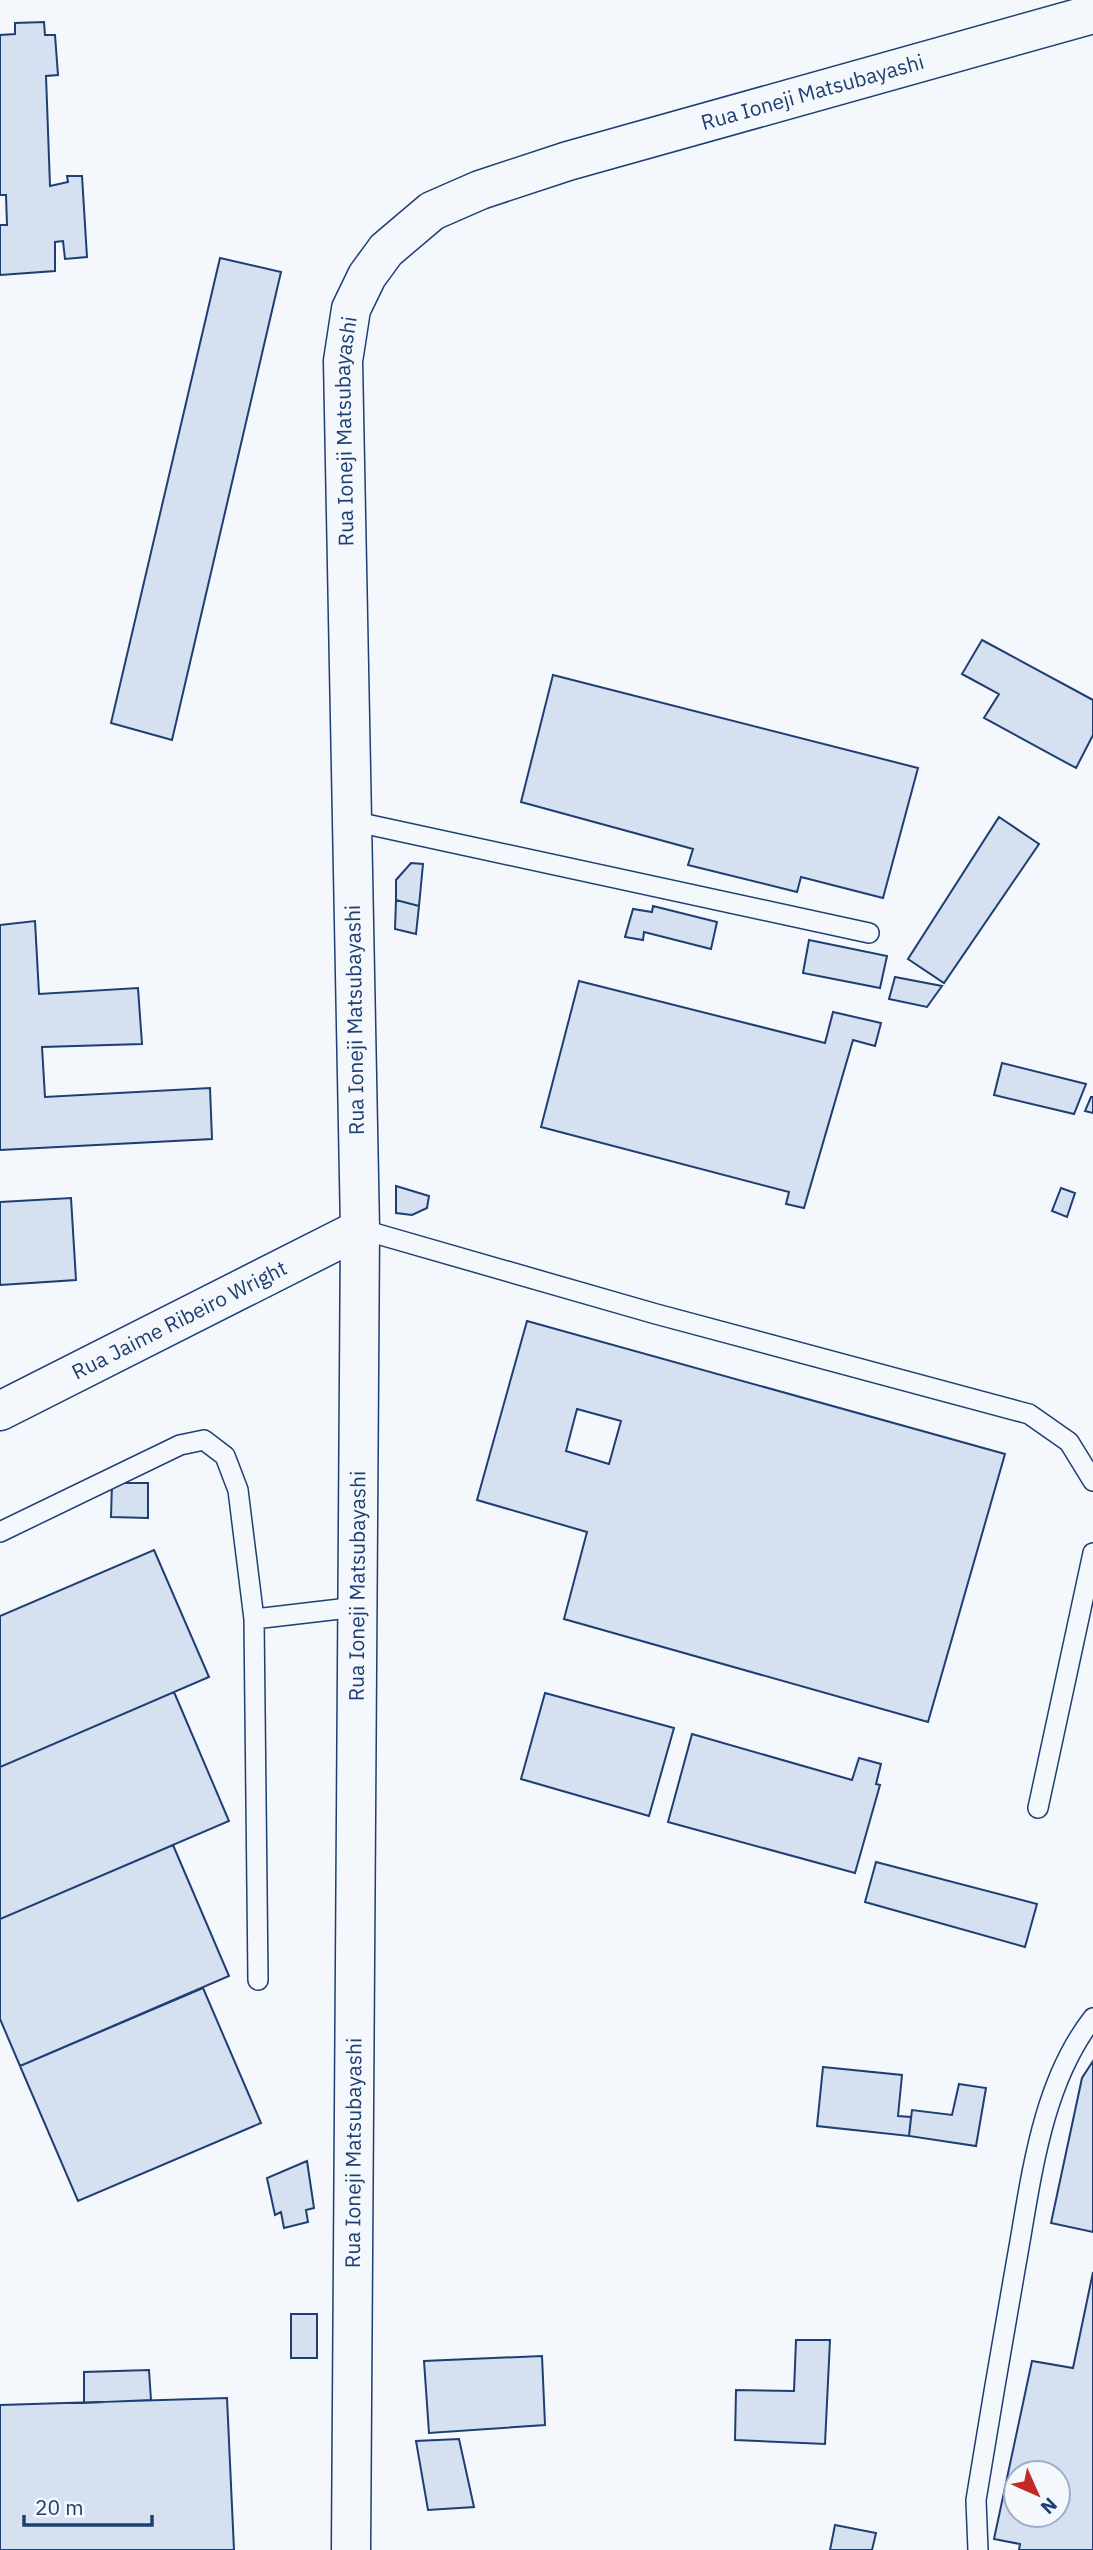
<svg xmlns="http://www.w3.org/2000/svg" width="1093" height="2550" font-family="'IBM Plex Sans',sans-serif">
  <style>
    .building { fill: #d5e0f0; stroke: #1d3f73; stroke-width: 2; fill-rule: evenodd }
    .lines { fill: none; stroke-linecap: round; stroke-linejoin: round }
    .service-casing { stroke: #1d3f73; stroke-width: 22 }
    .minor-casing { stroke: #1d3f73; stroke-width: 41 }
    .secondary-casing { stroke: #1d3f73; stroke-width: 41 }
    .service { stroke: #f4f7fb; stroke-width: 19 }
    .minor { stroke: #f4f7fb; stroke-width: 38 }
    .secondary { stroke: #f4f7fb; stroke-width: 38 }
    .labels { text-anchor: middle; stroke-width: 5; stroke-linejoin: round; paint-order: stroke }
    .street-label { font-size: 21px; fill: #1d3f73; stroke: #f4f7fb }
  </style>
  <rect width="100%" height="100%" fill="#f4f7fb"/>
  <path class="building" d="M44,22L45,35H55L58,75L46,76L50,186L68,182L67,176H82L87,257L65,259L63,241L55,242V271L0,275V225H7L6,195H0V35L15,34V23Z
    M220,258L281,272L172,740L111,723Z
    M982,640L1093,700V735L1076,768L984,718L999,694L962,674Z
    M553,675L918,768L883,898L801,877L797,892L688,865L693,849L521,802Z
    M999,817L1039,844L944,983L908,959Z
    M411,863L423,864L419,906L396,900V880Z
    M396,900L419,906L416,934L395,929Z
    M653,906L717,922L711,949L644,932L643,940L625,937L633,909L652,912Z
    M35,921L39,994L138,988L142,1044L42,1047L45,1097L210,1088L212,1139L0,1150V925Z
    M809,940L887,956L880,988L803,973Z
    M895,977L942,986L927,1007L889,999Z
    M579,981L825,1043L833,1012L881,1023L875,1046L853,1040L804,1208L786,1204L789,1192L541,1127Z
    M1002,1063L1086,1084L1074,1114L994,1095Z
    M1091,1097H1093V1113L1085,1111Z
    M396,1186L429,1196L427,1208L412,1215L396,1213Z
    M1061,1188L1075,1193L1067,1217L1052,1211Z
    M71,1198L76,1280L0,1285V1202Z
    M527,1321L1005,1454L928,1722L564,1619L587,1532L477,1500ZM577,1409L621,1421L609,1464L566,1451Z
    M112,1483H148V1518L111,1517Z
    M154,1550L209,1677L0,1767V1616Z
    M174,1692L229,1821L0,1919V1767Z
    M545,1693L674,1728L649,1816L521,1779Z
    M692,1734L852,1780L859,1758L881,1764L876,1784L880,1785L855,1873L668,1822Z
    M173,1845L229,1976L20,2066L0,2019V1919Z
    M876,1862L1037,1904L1025,1947L865,1902Z
    M203,1988L261,2123L78,2201L20,2066Z
    M1093,2061V2232L1051,2223L1082,2078Z
    M823,2067L902,2075L898,2116L911,2117L909,2136L817,2126Z
    M959,2084L986,2088L976,2146L909,2136L912,2110L952,2115Z
    M307,2161L314,2208L306,2210L308,2222L284,2228L281,2212L275,2215L267,2178Z
    M1093,2272V2550H1019L1020,2544L994,2539L1032,2361L1073,2368ZM1016,2473H1058V2515H1016Z
    M291,2314H317V2358H291Z
    M796,2340H830L825,2444L735,2440L736,2390L794,2391Z
    M542,2356L545,2425L429,2433L424,2361Z
    M149,2370L151,2400L84,2403V2372Z
    M227,2398L234,2550H0V2405Z
    M459,2439L474,2507L428,2510L416,2441Z
    M835,2525L876,2533L872,2550H830Z"/>
  <g class="lines">
    <defs>
      <path id="service" d="M352,821L869,933
        M360,1229L656,1314L1029,1414L1069,1442L1093,1481
        M0,1532L180,1445L204,1440L225,1456L238,1490L254,1619L258,1980
        M254,1619L357,1607
        M1038,1808L1093,1553
        M978,2550L976,2500C989,2421 1002,2343 1016,2264C1031,2182 1040,2086 1093,2018"/>
      <g id="minor">
        <path id="s1" d="M0,1411L360,1229"/>
      </g>
      <g id="secondary">
        <path id="s2" d="M351,2550L360,1229L343,361L351,309L367,276L386,250L432,211L480,190L568,161L1093,14"/>
      </g>
    </defs>
    <use href="#service" class="service-casing"/>
    <use href="#minor" class="minor-casing"/>
    <use href="#secondary" class="secondary-casing"/>
    <use href="#service" class="service"/>
    <use href="#minor" class="minor"/>
    <use href="#secondary" class="secondary"/>
  </g>
  <g class="labels">
    <g class="street-label">
      <text dy="7" stroke="none"><textPath href="#s2" startOffset="2770">Rua Ioneji Matsubayashi</textPath></text>
      <text dy="7" stroke="none"><textPath href="#s2" startOffset="2119">Rua Ioneji Matsubayashi</textPath></text>
      <text transform="translate(355 1020) rotate(-91)" y="7">Rua Ioneji Matsubayashi</text>
      <text dy="7" stroke="none"><textPath href="#s1" startOffset="201">Rua Jaime Ribeiro Wright</textPath></text>
      <text dy="7" stroke="none"><textPath href="#s2" startOffset="964">Rua Ioneji Matsubayashi</textPath></text>
      <text dy="7" stroke="none"><textPath href="#s2" startOffset="397">Rua Ioneji Matsubayashi</textPath></text>
    </g>
  </g>
  <g transform="translate(1037 2494) rotate(135)"><circle r="33" fill="#f4f7fb" stroke="#9eadc5" stroke-width="2"/>
  <path d="M0-5L12 26L0 18L-12 26Z" fill="#c62828"/>
  <text y="-10" font-size="19" font-weight="bold" text-anchor="middle" fill="#1d3f73">N</text>
  </g>
  <path d="M24 2515v10h128v-10" fill="none" stroke="#1d3f73" stroke-width="3.5"/>
  <text x="35" y="2515" font-size="21" fill="#1d3f73" stroke="#f4f7fb" stroke-width="5" paint-order="stroke">20 m</text>
</svg>
